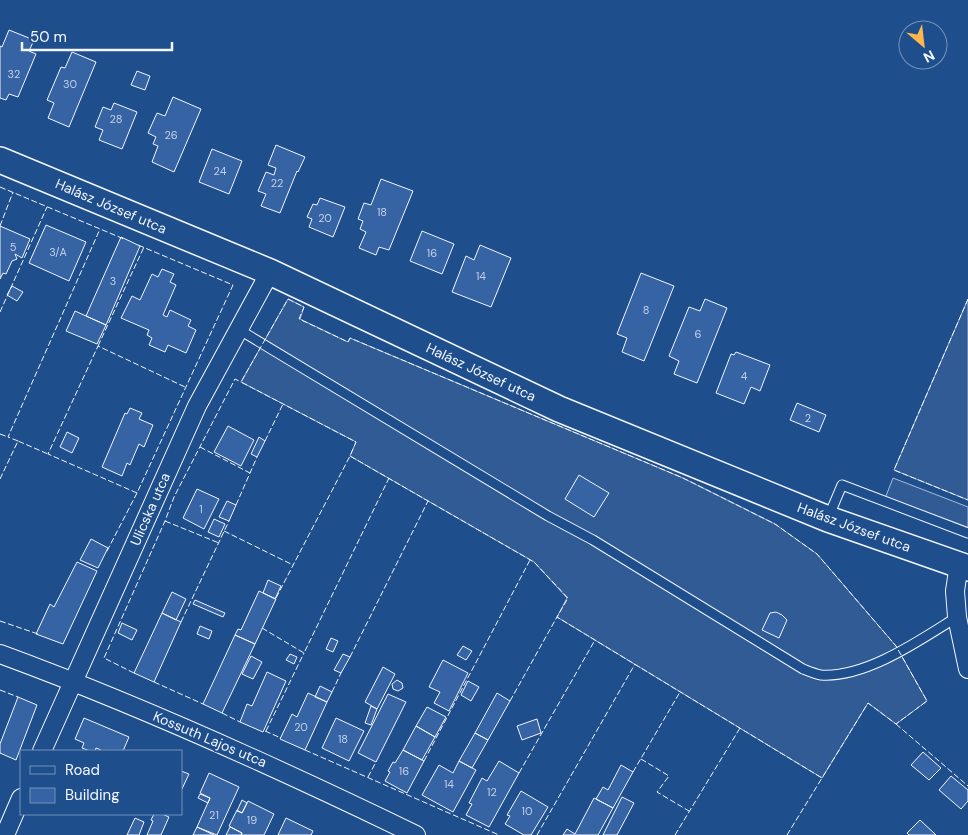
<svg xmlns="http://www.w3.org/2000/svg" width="968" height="835" font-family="'DM Sans',sans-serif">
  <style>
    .built { fill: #305b95; stroke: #a8bbd7 }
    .building { fill: #3563a3; stroke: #f2f6ff }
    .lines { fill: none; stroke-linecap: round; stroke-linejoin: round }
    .lane-casing { stroke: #f2f6ff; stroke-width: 11 }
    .street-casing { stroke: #f2f6ff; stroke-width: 20 }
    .secondary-casing { stroke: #f2f6ff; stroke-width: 28 }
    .lane { stroke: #1f4e8c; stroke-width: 9 }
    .street { stroke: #1f4e8c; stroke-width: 18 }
    .secondary { stroke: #1f4e8c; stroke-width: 25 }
    .fence { stroke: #f2f6ff; stroke-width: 1; stroke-dasharray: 6 2.5; stroke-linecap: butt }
    .labels { text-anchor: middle; stroke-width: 4; stroke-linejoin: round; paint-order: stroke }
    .number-label { font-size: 11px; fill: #c3d1e8 }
    .street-label { font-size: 14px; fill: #f2f6ff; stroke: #1f4e8c }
  </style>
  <rect width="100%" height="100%" fill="#1f4e8c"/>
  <path class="built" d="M288,299L304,307L300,319L348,342L350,338L683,478L775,524L817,554L896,646L927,701L896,724L868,703L822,778L557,617L567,598L534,562L350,456L356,442L241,382Z
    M968,299V500L894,470Z
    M893,478L968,507V533L884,501Z"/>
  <path class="building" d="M9,30L34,40L29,51L36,54L18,97L9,94L6,100L0,98V46L2,47Z
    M72,52L96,62L69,127L48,118L54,103L47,100L61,67L65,68Z
    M137,71L150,76L145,90L131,85Z
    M173,97L201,109L174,172L152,162L158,146L153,144L156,137L148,133L157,113L165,116Z
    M114,103L137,112L122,149L99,140L103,130L95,127L103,107L111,110Z
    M276,145L305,157L298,172L297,171L280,213L261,206L266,194L258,191L266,172L274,175L276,168L268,165Z
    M212,149L242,161L229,194L199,182Z
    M381,179L413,191L389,250L379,247L376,255L359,248L366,232L360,229L363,221L358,219L364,203L371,205Z
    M320,198L345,207L333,237L309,227L312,219L307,217L313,204L317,205Z
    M46,225L86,242L69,281L29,263Z
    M0,226L30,239L22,258L15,254L17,259L12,261L6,274L3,273L0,279Z
    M422,231L454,244L442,274L410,261Z
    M121,237L140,246L106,325L86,316Z
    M480,245L511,258L491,307L452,292L466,256L474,260Z
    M162,269L174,274L170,282L176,285L163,315L167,317L170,310L191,320L188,326L196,330L186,353L168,345L165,352L149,345L152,338L147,335L149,330L121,318L132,296L140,300L152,274L158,277Z
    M641,273L674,286L644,361L622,352L627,338L617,334Z
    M12,286L23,292L17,301L7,295Z
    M705,299L727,308L697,383L674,374L679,361L669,356L689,307L700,311Z
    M75,311L106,325L97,344L66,331Z
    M736,352L770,365L760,391L751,387L744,404L716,393L731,354L734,355Z
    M797,403L826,415L819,432L790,420Z
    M130,408L142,413L139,419L153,425L144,447L139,444L130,465L127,463L122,476L102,467L125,413L127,414Z
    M228,426L254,440L241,466L214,452Z
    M67,432L79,438L72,453L60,447Z
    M259,437L265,441L257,457L251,454Z
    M579,475L609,493L594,517L565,499Z
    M197,489L219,499L204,529L183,518Z
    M227,501L236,505L229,521L219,517Z
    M214,519L225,524L219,537L208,532Z
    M91,539L108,548L98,568L80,560Z
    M77,562L97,571L63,644L36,634L50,604L54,607Z
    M268,580L281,586L275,599L263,593Z
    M259,591L276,599L255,644L235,635L238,629L241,630Z
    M172,592L186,599L176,620L162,613Z
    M195,600L225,613L223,617L193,604Z
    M776,612L782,615L787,620L779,638L762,630L770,613Z
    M162,613L181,622L154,682L134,673Z
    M122,623L137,630L132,640L118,633Z
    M200,626L212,631L209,639L197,634Z
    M235,635L255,644L222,713L203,704Z
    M331,638L338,641L333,652L326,649Z
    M463,646L472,651L466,660L457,655Z
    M290,654L297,657L294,664L286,660Z
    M343,654L350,657L341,673L334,670Z
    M251,656L262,662L253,679L242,674Z
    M443,660L468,673L449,711L434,703L440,692L429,687Z
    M383,667L395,674L377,709L365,702Z
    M267,672L286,681L263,732L240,722L247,704L252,706Z
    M397,680L402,683L403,688L398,691L393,689L392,684Z
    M468,681L479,687L471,701L461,695Z
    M320,686L332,692L327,702L315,697Z
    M308,693L327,702L305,750L280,739L292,714L297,717Z
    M497,693L510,701L488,740L475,733Z
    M388,694L406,702L376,762L358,753Z
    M18,697L37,705L16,760L0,753V744Z
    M371,706L377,709L371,725L365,723Z
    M427,707L446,717L435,737L416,726Z
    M84,718L129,737L123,751H100L101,750L96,748L95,751H90L82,748L84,743L75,739Z
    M336,718L364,731L349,761L322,748Z
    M537,719L541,733L522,740L517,726Z
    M416,726L435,737L422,760L403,750Z
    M475,733L488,740L472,768L459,761Z
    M403,750L424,761L407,793L385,781L390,772L388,771L393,762L395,763Z
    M923,752L941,768L929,780L911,765Z
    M459,761L476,770L453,812L422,795L439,765L453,773Z
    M499,761L519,773L489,827L466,815L472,804L469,803L482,778L487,781Z
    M621,765L633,772L613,808L596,799L603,787L608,790Z
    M181,771L189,774L181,791Z
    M209,773L239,787L217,835L197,827L210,798L200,793Z
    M951,776L968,790V801L961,809L939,790Z
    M521,791L548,807L531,835H524L505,824L510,816L507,815Z
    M200,794L210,798L208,803L198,798Z
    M622,797L634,803L617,835H603Z
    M594,798L613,808L598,835H563L567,829L575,834Z
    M242,800L247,803L242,813L237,811Z
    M248,801L274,814L264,835H241L242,833L229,826L237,810L242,813Z
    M154,814H162L169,817L161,835H147L153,821L151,820Z
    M135,818L144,822L139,835H127Z
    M286,818L313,831L311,835H278Z
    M920,820L936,835H909L907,833Z
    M197,827L214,835H193Z
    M230,827L242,833L241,835H226Z"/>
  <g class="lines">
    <defs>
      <path id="lane" d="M238,329L548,516L593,540L803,669C808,671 815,674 821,675C866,678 920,640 957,617
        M828,518L842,485L968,533"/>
      <path id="street" d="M959,564L955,591L957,617L968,669
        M0,654C142,706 280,769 416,835
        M42,751L197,406L270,272
        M5,835L21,798"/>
      <path id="secondary" d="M0,160L270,272L559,409L828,519L968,568"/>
    </defs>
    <use href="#lane" class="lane-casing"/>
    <use href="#street" class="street-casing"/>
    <use href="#secondary" class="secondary-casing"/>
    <use href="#lane" class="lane"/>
    <use href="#street" class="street"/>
    <use href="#secondary" class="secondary"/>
    <path class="fence" d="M0,187L124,239
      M0,226L13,192
      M288,299L304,307L299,319L348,342L350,338L683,478L775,524L817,554L896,646L927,701L896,724L868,703L822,778L557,617L568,598L534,562L350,456L356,442L241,382Z
      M968,299L894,470L968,500
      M0,312L47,207
      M98,346L144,247
      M0,434L8,437
      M18,441L8,437L100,229
      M265,441L283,404
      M200,447L250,473
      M0,479L18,441L48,454
      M137,493L48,454L98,346L185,387
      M236,505L257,457
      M165,521L219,543
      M224,531L293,565
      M107,551L137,493L233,285L138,245
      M276,598L350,456
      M0,621L38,634
      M181,622L229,521
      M262,628L304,653L389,478
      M350,657L428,501
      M134,673L104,658L165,521L174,497L235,379L241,382
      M154,682L203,704
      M0,690L18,697
      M332,692L341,673
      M510,701L557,617
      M222,713L240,722
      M896,724L968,786
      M265,731L281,738
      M266,731L304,653
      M305,750L499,835
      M641,759L669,776L657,792L689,811
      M424,761L530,560
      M633,772L680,692
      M519,773L595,640
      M368,777L376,762
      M537,835L635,664
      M675,835L740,728
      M787,835L822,778"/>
  </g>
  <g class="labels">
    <g class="number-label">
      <text x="14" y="78">32</text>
      <text x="70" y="88">30</text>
      <text x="116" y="123">28</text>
      <text x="171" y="139">26</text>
      <text x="220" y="175">24</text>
      <text x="277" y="187">22</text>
      <text x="382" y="216">18</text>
      <text x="325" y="222">20</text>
      <text x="13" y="251">5</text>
      <text x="58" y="256">3/A</text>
      <text x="432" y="257">16</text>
      <text x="481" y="280">14</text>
      <text x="113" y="285">3</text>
      <text x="646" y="314">8</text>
      <text x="698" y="338">6</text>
      <text x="744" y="380">4</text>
      <text x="808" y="422">2</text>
      <text x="201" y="513">1</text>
      <text x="301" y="731">20</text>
      <text x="343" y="743">18</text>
      <text x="404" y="775">16</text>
      <text x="449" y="788">14</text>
      <text x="492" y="796">12</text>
      <text x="527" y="815">10</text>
      <text x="214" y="819">21</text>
      <text x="252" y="824">19</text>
    </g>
    <g class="street-label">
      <text transform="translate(111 206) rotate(23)" y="5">Halász József utca</text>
      <text transform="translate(481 372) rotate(25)" y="5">Halász József utca</text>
      <text transform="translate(150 509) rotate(-66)" y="5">Ulicska utca</text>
      <text transform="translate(854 527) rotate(20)" y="5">Halász József utca</text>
      <text transform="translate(210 739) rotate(23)" y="5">Kossuth Lajos utca</text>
    </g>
  </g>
  <rect x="20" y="750" width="162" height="65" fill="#1f4e8c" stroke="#7391ba"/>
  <rect x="30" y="766" width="25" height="8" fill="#1f4e8c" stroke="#7391ba"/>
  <text x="65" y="775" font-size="15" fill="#f2f6ff">Road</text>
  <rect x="30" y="788" width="25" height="15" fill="#3563a3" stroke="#7391ba"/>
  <text x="65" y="800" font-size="15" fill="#f2f6ff">Building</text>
  <g transform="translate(923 45) rotate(152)"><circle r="24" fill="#1f4e8c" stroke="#7391ba"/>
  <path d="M0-4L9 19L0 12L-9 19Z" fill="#ffb74d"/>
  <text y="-8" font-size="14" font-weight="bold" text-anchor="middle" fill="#f2f6ff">N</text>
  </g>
  <path d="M22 42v8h150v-8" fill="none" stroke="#f2f6ff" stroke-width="2.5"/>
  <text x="30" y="42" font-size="15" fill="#f2f6ff" stroke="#1f4e8c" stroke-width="4" paint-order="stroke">50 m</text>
</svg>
